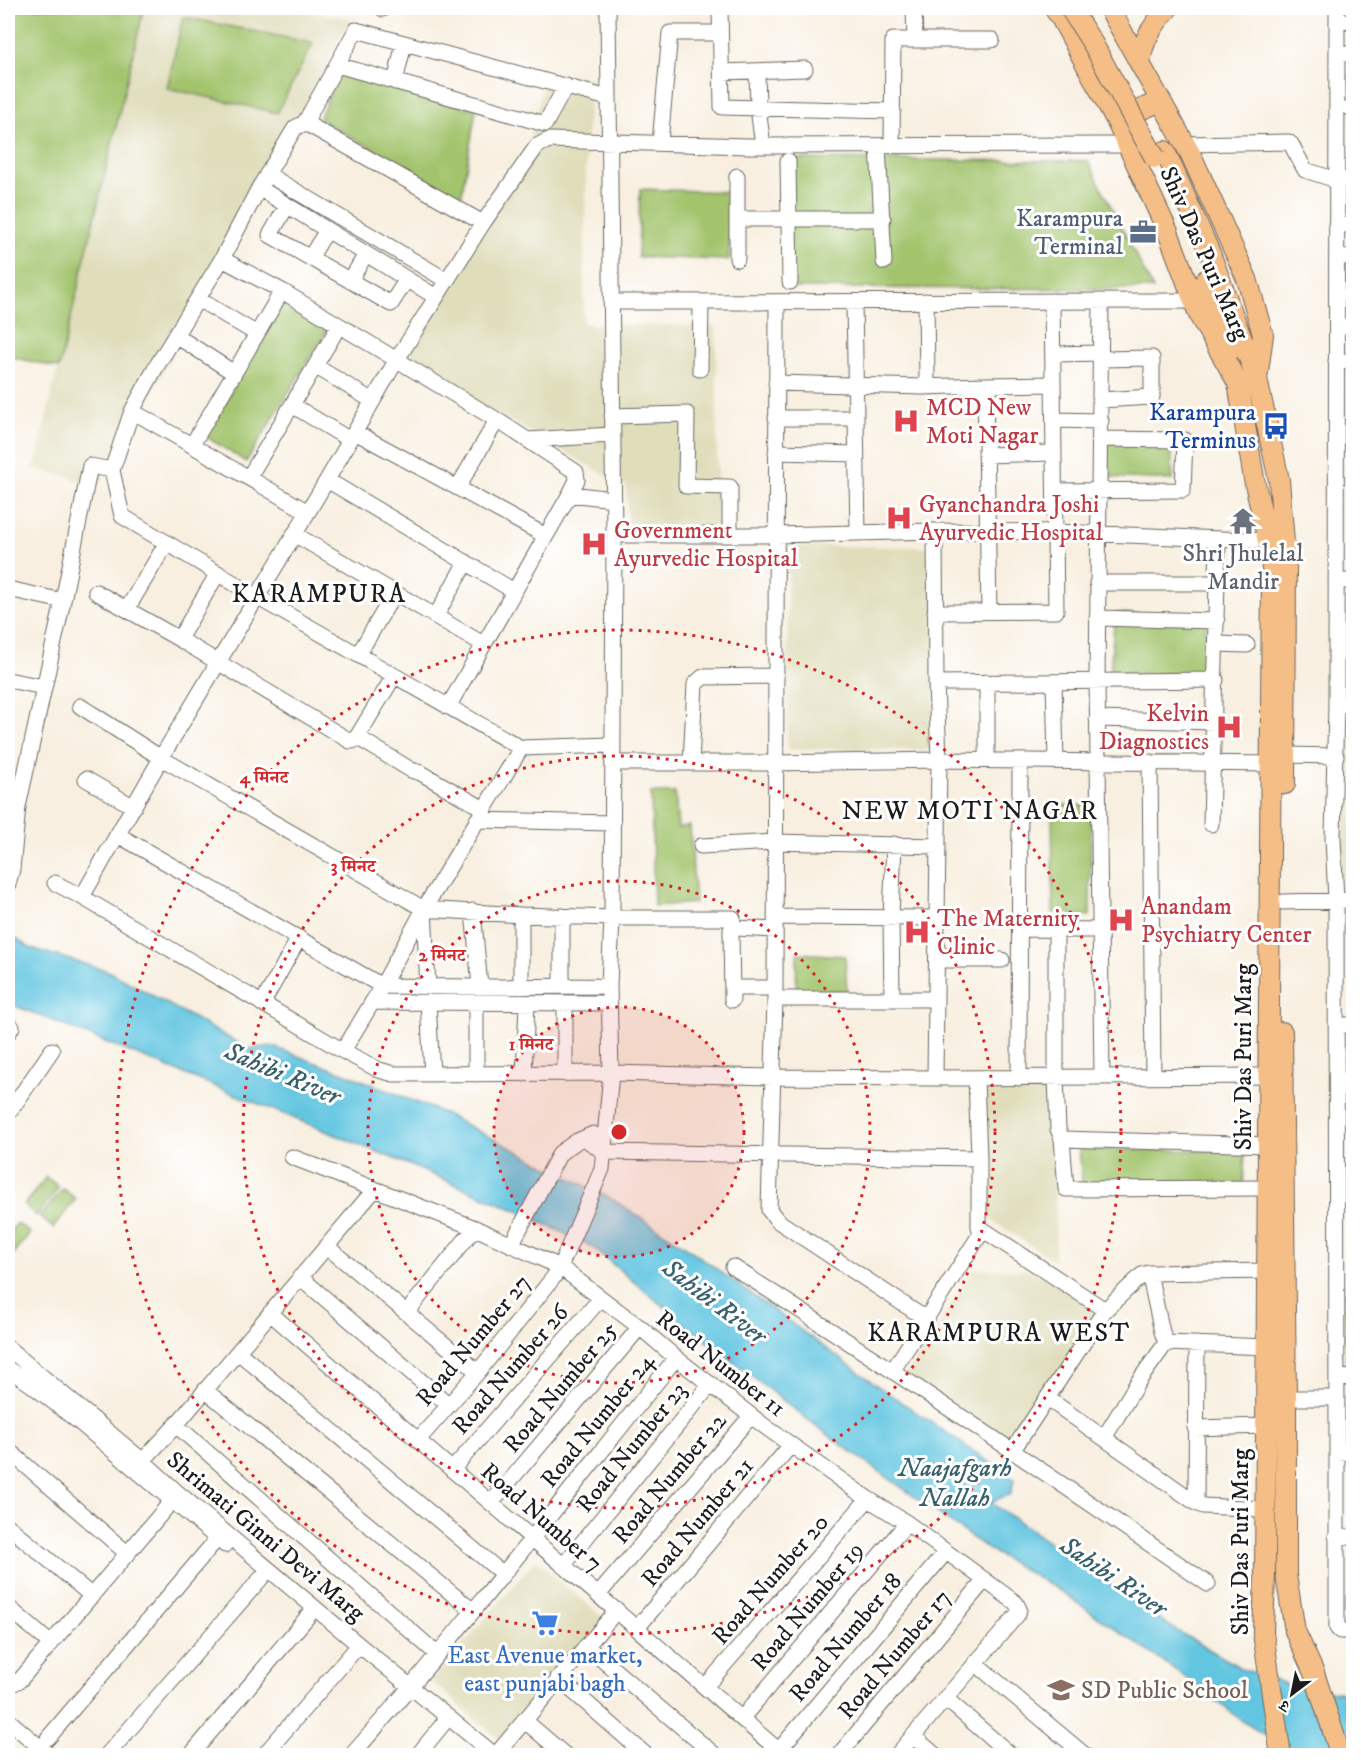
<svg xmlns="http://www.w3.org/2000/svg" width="1361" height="1763" font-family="'IM FELL DW Pica','Noto Serif Devanagari',serif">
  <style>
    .built { fill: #e0ddbb }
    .green { fill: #a3c46d; stroke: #607044; stroke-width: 1.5 }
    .water { fill: #63c6e1; stroke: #40717e; stroke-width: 1.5 }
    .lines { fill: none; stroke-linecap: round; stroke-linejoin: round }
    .minor-casing { stroke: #696661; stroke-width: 17 }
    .major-casing { stroke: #696661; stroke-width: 22 }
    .minor { stroke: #fff; stroke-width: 15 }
    .major { stroke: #f6be87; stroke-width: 20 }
    .major-bridge-casing { stroke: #696661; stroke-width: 22; stroke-linecap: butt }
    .major-bridge { stroke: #f6be87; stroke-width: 20 }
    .ring { fill: none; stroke: #d62828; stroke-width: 3; stroke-dasharray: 3 6 }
    .labels { text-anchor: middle; stroke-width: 6; stroke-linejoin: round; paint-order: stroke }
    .service-label { font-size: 24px; fill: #4e5e75; stroke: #fff; text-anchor: end }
    .street-label { font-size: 24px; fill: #1c1c1c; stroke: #fff }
    .health-label { font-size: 24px; fill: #be3a42; stroke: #fff; text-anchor: start }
    .transit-label { font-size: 24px; fill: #164399; stroke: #fff; text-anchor: end }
    .worship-label { font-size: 24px; fill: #5b616d; stroke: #fff }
    .shop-label { font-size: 24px; fill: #366cbe; stroke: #fff }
    .education-label { font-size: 24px; fill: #785e54; stroke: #fff; text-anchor: start }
    .neighbourhood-label { font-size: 26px; letter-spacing: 1.5px; fill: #1c1c1c; stroke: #fff }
    .water-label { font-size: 26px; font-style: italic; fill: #38606b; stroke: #fff }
    .centre { fill: #d62828; stroke: #fff; stroke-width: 3 }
    .ring-label { font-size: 18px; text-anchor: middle; font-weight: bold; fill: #d62828; stroke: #fff; stroke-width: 6; stroke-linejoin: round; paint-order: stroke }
  </style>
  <rect width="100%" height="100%" fill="#fff"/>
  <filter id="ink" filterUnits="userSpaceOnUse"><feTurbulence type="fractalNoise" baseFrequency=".0167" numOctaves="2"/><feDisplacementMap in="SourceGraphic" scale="12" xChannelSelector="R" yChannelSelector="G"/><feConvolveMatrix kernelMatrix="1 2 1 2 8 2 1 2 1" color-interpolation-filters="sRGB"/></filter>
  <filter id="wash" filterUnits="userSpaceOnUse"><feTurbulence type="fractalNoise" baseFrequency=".008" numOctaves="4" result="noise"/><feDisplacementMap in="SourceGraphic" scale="24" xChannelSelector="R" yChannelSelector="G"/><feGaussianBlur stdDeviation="1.35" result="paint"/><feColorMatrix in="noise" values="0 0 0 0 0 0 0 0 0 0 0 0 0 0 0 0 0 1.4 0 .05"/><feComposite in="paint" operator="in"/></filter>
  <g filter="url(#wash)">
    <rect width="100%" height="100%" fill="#f8efe0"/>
    <path class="built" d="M144,8H284L352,19L127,439L98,485L34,468Z
      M546,72L592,79L587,132L583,324L716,326L718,527L628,525L626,486L398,359L525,159Z
      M788,546L935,547L934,750L787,749Z
      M1348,597H1353V697H1349Z
      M1348,718H1353V878L1335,877Z
      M1057,1088L1055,1261L984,1215L981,1089Z
      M974,1269L1034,1270L1100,1309L1006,1452L900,1382Z
      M536,1560L606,1620L501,1741L431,1681Z"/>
    <path class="green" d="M8,8H144L59,368L8,356Z
      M183,17L313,43L277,113L167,88Z
      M340,70L476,110L461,199L319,119Z
      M785,159L1088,161L1153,289L787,288Z
      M640,189L730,192L729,260L638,257Z
      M1346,262L1353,263V309H1348Z
      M284,304L327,330L246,462L205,436Z
      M1107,434L1170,435L1173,480L1107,477Z
      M1115,613L1205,617L1210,675L1110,673Z
      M651,793H675L678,828L690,826L695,903L654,906Z
      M1052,804L1091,806L1090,916L1053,913Z
      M797,953L845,956L847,991H796Z
      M1079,1149L1245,1151L1243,1190L1083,1191Z
      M46,1177L59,1187L37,1216L24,1205Z
      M63,1189L76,1199L53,1228L40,1217Z
      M17,1223L30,1233L8,1261V1234Z
      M1344,1292H1353V1373H1347Z"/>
    <path class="water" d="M8,933L30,948L108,971L249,1049L271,1046L354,1077L443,1113L613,1200L689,1249L878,1386L1014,1479L1011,1494L990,1502L1177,1631L1243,1669L1295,1687L1344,1693H1353V1755H1297L1245,1723L1184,1676L1062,1592L988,1549L832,1438L693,1331L591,1246L518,1211L405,1163L8,1003Z"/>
  </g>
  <g filter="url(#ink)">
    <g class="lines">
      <defs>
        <path id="minor" d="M720,8L722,107L893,111
          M914,8L915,40
          M1337,8L1336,704L1354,705
          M383,9V8
          M1337,21L1354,22
          M1337,54H1354
          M337,65L545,124L566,86
          M757,71L758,108L763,146
          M722,72L805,69
          M395,82L404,43
          M1354,106L1350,108L1354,110
          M304,124L356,30L608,98
          M660,143L670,33H720
          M1185,144L1288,142L1291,144L1305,170L1336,180L1354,179
          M878,146L884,262
          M892,146L893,40H992
          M788,161L790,282
          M267,174L446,280
          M737,176V259
          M259,188L295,128L300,125H309L483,223
          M287,206L270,235L391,304L407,279
          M737,219H883
          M1336,225H1354
          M1337,257H1354
          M310,258L327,230
          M222,259L282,291L497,420L576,472L577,480L570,494L448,707
          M350,281L366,254
          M436,297L259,188L222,259L156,367L132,411L112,470L122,516L257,597L521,748L612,745
          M198,299L257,334
          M1101,301L1097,681L1102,1077
          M611,302L1194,301
          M777,302L775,999L769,1210L778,1221L926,1319
          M854,302L858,533
          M1337,326H1354
          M175,335L234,373
          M1053,354L1101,353
          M1336,361H1354
          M315,366L373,401
          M700,369L701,302
          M776,383L923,387L927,380L926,301
          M921,387L985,385
          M1101,400L1152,397V358L1101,359
          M292,405L350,440
          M132,411L308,512
          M612,416L687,414L686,486L730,487V535
          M776,418H856
          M1054,420L1101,421
          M355,432L546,536
          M527,440L612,435
          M192,445L282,291
          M776,452L856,454
          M986,455L1054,453
          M249,477L339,326
          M327,480L514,591
          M458,487L497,420
          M1055,491L1183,490L1185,440L1100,439
          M570,494L613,499
          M935,531L936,683L939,760L935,1078
          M294,534L483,644
          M614,535H775L935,531L1056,532L1268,541
          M1336,581H1354
          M1097,583H1218
          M8,589L63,601L90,466L112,470
          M96,592L179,639L350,741H353L357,737L394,676
          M127,609L166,544
          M935,612L1056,611L1052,301
          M989,612L985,385L1053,384
          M436,616L466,562
          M1097,618L1217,621
          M179,639L218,573
          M1217,644L1247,645
          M358,655L395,592
          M8,680L44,687
          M1054,682L1056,761
          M936,683L1216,680
          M1336,704L1333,838L1336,900L1337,1453L1354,1452
          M80,706L161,758L424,909L521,915L612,918H733
          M1097,719L1215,722
          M357,737L411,770L421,773L484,809
          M1285,755L1336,756
          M987,760V682
          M1150,762L1153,1077
          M613,763H775L939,760L1271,764
          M691,763L695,684L703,677L775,676
          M86,779L134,807
          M477,820L613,823
          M1211,824L1218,539
          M118,835L382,986L480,987L609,986
          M701,846L775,842L938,846
          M55,883L82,897L343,1051L379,1070L394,1074L611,1073L773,1077L935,1078L1269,1076
          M8,884L12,869L18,807L63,601
          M82,897L161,758L327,480L396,361L483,223L537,146L549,140L747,146L1128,145
          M1283,902L1354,900
          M424,909L428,987
          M473,911L480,987
          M521,915V987
          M775,917L936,918
          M1020,929L1100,930
          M1056,929V1078L1058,1129L1062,1139L1268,1145
          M937,960H1002
          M562,986V916
          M732,988H775
          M775,999H936
          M892,999L891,917L894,844
          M732,1000L731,930L735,928L775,930
          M372,1002L609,1003
          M428,1002L432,1074
          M262,1004L299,938
          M1336,1025H1354
          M8,1033L12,1027
          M343,1051L382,986L424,909L521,748
          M476,1074V1003
          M524,1074L527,1003
          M565,1074V1003
          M1019,1078L1020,761
          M8,1114L52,1050
          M584,1138L604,1152L979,1158L976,1078
          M1062,1139L1066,1189L1268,1188
          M292,1157L475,1228L560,1267L642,1329L676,1358L767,1428L868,1499L907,1523L1016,1603L1019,1609L1018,1614L896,1756
          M979,1158V1227L1105,1310
          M511,1245L560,1153L577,1141L593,1134
          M326,1246L478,1372
          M733,1267C893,1370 1051,1476 1208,1584
          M1149,1273L1162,1332L1166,1343
          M300,1277L449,1405
          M407,1312L475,1228
          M270,1313L785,1756
          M1166,1343L1267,1347
          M8,1348L143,1461L178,1493L359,1645L496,1756
          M238,1352L503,1574
          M8,1369L32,1385L79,1422L225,1545
          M893,1370L983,1230
          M1337,1377L1354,1378
          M205,1390L473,1611
          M1047,1398L1196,1503L1203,1506L1266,1509
          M1286,1398H1337
          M176,1425L437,1654
          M1195,1428L1266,1426
          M1104,1438L1138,1382L1166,1343
          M418,1440L478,1372L553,1278L560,1267L602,1169L611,1073L609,986L612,918L614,535L608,8
          M8,1450L128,1554
          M1013,1450L1105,1310L1142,1275L1149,1273L1267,1271
          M1337,1453V1628L1340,1631H1354
          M137,1467L176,1425L375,1189
          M452,1470L601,1298
          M491,1503L640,1327
          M1196,1503L1197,1344
          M8,1526L92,1596
          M1336,1536L1354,1537
          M563,1566L711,1384
          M598,1595L751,1416
          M8,1607L51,1644
          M637,1628L791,1445
          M586,1646L716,1756
          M975,1663L1086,1756
          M558,1678L647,1756
          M8,1684H12L20,1680L171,1502
          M705,1687L868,1499
          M945,1698L1012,1756
          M742,1718L907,1523
          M8,1720L50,1756
          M524,1720L566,1756
          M913,1736L936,1756
          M48,1738L217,1539
          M779,1750L945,1553
          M106,1756L263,1576
          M190,1756L309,1615
          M263,1756L353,1652
          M351,1756C464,1627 569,1491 676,1358
          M417,1756L443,1724
          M495,1756L617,1610
          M838,1756L984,1581"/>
        <path id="major" d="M1054,8L1061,18L1116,120L1168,232L1200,317L1238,383L1254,479L1268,541L1272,567L1265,1575L1263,1633L1281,1756
          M1109,8L1191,155L1247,279L1263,335L1257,379L1279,480L1286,568L1285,784
          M1140,64C1143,38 1152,27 1168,8
          M1116,120L1161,101
          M1165,151L1210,253L1256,377
          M1206,280L1229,352
          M1282,1032L1286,1398V1575L1295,1631L1314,1673L1341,1756"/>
      </defs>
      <use href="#minor" class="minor-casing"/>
      <use href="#major" class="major-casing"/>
      <use href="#minor" class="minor"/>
      <use href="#major" class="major"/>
      <defs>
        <path id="major-bridge" d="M1070,8L1093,44L1155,158"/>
      </defs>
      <use href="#major-bridge" class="major-bridge-casing"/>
      <use href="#major-bridge" class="major-bridge"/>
    </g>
  </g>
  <circle cx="619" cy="1132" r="125" fill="#d62828" fill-opacity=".12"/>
  <g class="ring">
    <circle cx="619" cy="1132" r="125"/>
    <circle cx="619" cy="1132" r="251"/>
    <circle cx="619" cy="1132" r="376"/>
    <circle cx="619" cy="1132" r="502"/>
  </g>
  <defs>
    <symbol id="office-bare" viewBox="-9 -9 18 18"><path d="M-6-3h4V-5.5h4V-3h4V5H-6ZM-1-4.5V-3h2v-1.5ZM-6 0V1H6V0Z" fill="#5c6f8a" stroke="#fff" stroke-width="2.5" paint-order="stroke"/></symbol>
    <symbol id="hospital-bare" viewBox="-9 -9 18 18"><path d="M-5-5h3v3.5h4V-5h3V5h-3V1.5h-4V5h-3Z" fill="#e0444e" stroke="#fff" stroke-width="2.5" paint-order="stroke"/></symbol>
    <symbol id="bus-bare" viewBox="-9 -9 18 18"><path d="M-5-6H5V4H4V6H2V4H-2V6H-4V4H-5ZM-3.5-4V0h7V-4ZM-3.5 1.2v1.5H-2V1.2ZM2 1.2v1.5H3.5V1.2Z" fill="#1a4fb4" stroke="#fff" stroke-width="2.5" paint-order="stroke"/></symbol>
    <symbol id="temple-bare" viewBox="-9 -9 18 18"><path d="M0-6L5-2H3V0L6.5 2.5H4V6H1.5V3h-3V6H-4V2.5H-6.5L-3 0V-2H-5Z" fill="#6b7280" stroke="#fff" stroke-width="2.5" paint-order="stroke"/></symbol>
    <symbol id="supermarket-bare" viewBox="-9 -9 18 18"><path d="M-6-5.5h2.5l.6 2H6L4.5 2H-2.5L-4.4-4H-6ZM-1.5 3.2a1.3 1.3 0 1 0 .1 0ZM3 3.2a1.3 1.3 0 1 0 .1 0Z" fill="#3f7fe0" stroke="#fff" stroke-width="2.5" paint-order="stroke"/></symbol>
    <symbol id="school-bare" viewBox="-9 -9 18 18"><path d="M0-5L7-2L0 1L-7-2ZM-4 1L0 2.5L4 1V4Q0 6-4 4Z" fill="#8d6e63" stroke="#fff" stroke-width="2.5" paint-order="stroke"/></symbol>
  </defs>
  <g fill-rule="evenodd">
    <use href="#office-bare" x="1124" y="213" width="38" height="38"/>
    <use href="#hospital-bare" x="887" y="402" width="38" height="38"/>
    <use href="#bus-bare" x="1257" y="407" width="38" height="38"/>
    <use href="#hospital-bare" x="880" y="499" width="38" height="38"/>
    <use href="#temple-bare" x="1224" y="502" width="38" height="38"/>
    <use href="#hospital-bare" x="575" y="525" width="38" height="38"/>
    <use href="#hospital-bare" x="1210" y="708" width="38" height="38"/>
    <use href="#hospital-bare" x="1102" y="901" width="38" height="38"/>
    <use href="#hospital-bare" x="898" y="913" width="38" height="38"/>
    <use href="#supermarket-bare" x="526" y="1604" width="38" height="38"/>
    <use href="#school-bare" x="1042" y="1671" width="38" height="38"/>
  </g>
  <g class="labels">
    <g class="service-label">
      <text x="1123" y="226">Karampura<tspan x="1123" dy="28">Terminal</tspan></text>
    </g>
    <g class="street-label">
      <text transform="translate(1205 253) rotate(66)" y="8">Shiv Das Puri Marg</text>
      <text transform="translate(1243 1057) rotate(-90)" y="8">Shiv Das Puri Marg</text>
      <text transform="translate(473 1340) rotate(-50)" y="8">Road Number 27</text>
      <text transform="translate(721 1363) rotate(38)" y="8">Road Number 11</text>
      <text transform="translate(510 1369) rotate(-49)" y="8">Road Number 26</text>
      <text transform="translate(560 1387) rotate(-50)" y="8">Road Number 25</text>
      <text transform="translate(597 1420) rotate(-51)" y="8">Road Number 24</text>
      <text transform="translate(631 1447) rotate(-51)" y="8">Road Number 23</text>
      <text transform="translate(669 1478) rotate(-50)" y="8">Road Number 22</text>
      <text transform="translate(542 1517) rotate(41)" y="8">Road Number 7</text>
      <text transform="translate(697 1522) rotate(-50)" y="8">Road Number 21</text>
      <text transform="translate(266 1536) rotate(40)" y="8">Shrimati Ginni Devi Marg</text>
      <text transform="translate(1240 1542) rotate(-90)" y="8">Shiv Das Puri Marg</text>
      <text transform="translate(770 1579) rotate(-49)" y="8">Road Number 20</text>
      <text transform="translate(807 1606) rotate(-50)" y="8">Road Number 19</text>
      <text transform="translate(845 1637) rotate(-50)" y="8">Road Number 18</text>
      <text transform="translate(894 1654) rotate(-50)" y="8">Road Number 17</text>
    </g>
    <g class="health-label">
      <text x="926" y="415">MCD New<tspan x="926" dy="28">Moti Nagar</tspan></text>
      <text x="919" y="512">Gyanchandra Joshi<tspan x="919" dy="28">Ayurvedic Hospital</tspan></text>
      <text x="614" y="538">Government<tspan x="614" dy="28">Ayurvedic Hospital</tspan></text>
      <text x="1209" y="721" text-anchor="end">Kelvin<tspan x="1209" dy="28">Diagnostics</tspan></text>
      <text x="1141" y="914">Anandam<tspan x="1141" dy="28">Psychiatry Center</tspan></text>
      <text x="937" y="926">The Maternity<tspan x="937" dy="28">Clinic</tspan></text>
    </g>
    <g class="transit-label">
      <text x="1256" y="420">Karampura<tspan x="1256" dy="28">Terminus</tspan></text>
    </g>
    <g class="worship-label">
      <text x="1243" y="561">Shri Jhulelal<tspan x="1243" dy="28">Mandir</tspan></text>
    </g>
    <g class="shop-label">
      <text x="545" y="1663">East Avenue market,<tspan x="545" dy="28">east punjabi bagh</tspan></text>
    </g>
    <g class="education-label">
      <text x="1081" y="1698">SD Public School</text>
    </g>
    <g class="neighbourhood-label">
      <text x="319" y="602">KARAMPURA</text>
      <text x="970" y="819">NEW MOTI NAGAR</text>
      <text x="999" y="1341">KARAMPURA WEST</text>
    </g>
    <g class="water-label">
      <text transform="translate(283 1073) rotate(23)" y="9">Sahibi River</text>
      <text transform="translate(715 1301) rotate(37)" y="9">Sahibi River</text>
      <text x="955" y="1476">Naajafgarh<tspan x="955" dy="30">Nallah</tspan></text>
      <text transform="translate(1114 1576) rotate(34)" y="9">Sahibi River</text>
    </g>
  </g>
  <circle cx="619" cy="1132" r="9" class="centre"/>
  <g class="ring-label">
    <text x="264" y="783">4 मिनट</text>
    <text x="353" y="872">3 मिनट</text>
    <text x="442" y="961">2 मिनट</text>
    <text x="531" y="1050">1 मिनट</text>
  </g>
  <rect width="1361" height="1763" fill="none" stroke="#fff" stroke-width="30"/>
  <g transform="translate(1292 1694) rotate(212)" stroke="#ffffff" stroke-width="4.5" paint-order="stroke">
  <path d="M0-4.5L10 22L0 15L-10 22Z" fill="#1c1c1c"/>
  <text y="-9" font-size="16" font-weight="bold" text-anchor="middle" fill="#1c1c1c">उ</text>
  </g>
</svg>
